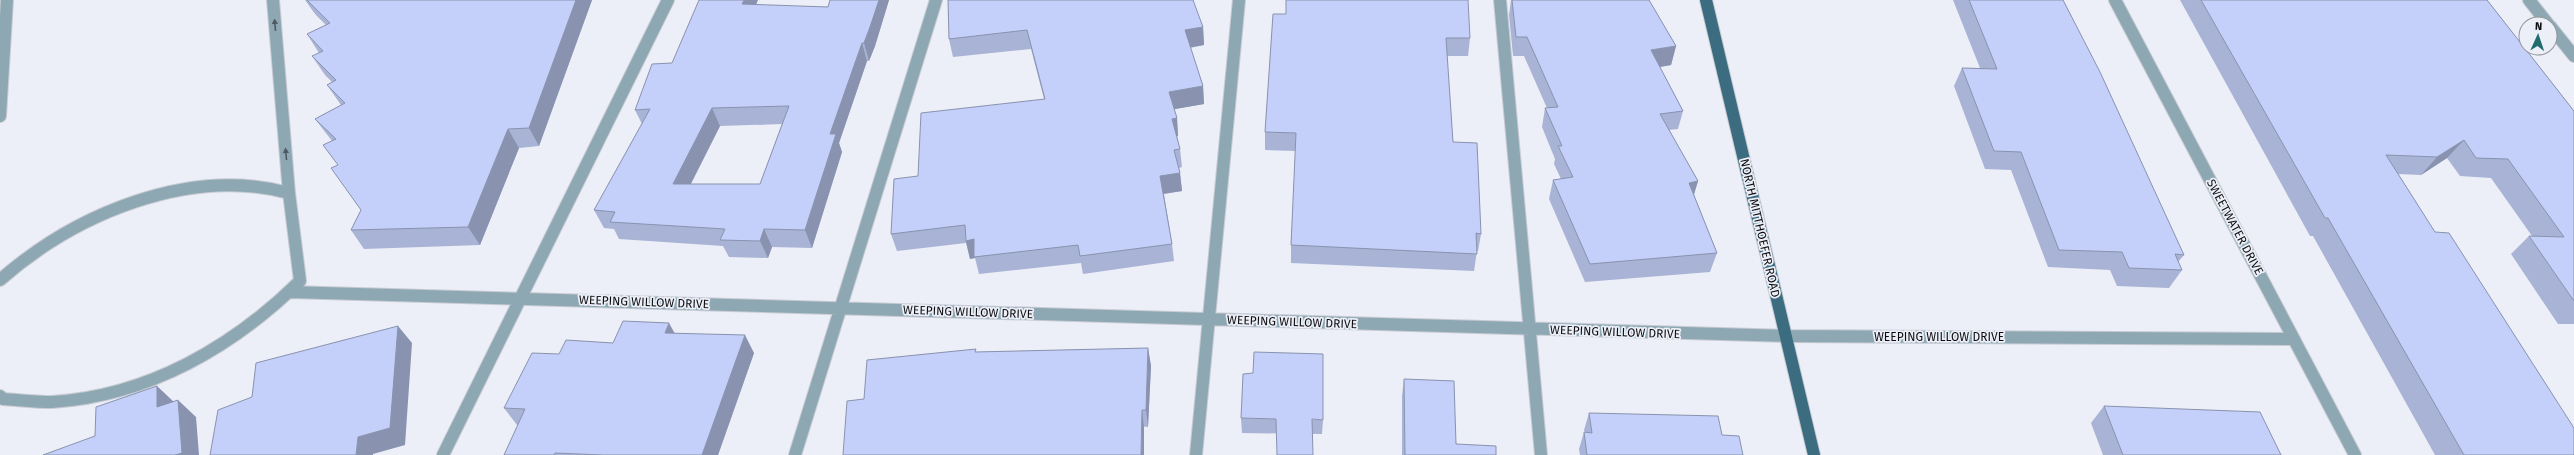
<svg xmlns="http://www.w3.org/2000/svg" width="2574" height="455" font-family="'Fira Sans',sans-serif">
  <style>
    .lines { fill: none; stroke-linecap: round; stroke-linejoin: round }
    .minor-casing { stroke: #c8cbd3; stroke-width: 14 }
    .major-casing { stroke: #c8cbd3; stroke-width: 14 }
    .minor { stroke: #8ea8b3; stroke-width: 12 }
    .major { stroke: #3b6c80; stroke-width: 12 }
    .wall { fill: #a9b3d6; fill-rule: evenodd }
    .shaded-wall { fill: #8992ae }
    .building { fill: #c4d0f9; stroke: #8992ae; fill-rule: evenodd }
    .oneway { fill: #4e5a62 }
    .labels { text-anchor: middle; stroke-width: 3.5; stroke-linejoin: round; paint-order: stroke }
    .street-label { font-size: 12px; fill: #0d0d10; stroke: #eceff8 }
  </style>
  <rect width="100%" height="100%" fill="#eceff8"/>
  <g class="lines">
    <defs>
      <path id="minor" d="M273,0L289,193
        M1500,0L1541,455
        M2115,0L2355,455
        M2529,0L2548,24
        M2550,26L2574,56
        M0,116L7,0
        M0,280C75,214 189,166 289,193L300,281C233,347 148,396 52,402C35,402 19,400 3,399L0,396
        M290,292L1785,336L2294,339
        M443,455L668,0
        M795,455L936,0
        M1196,455L1239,0"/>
      <path id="major" d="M1706,0L1814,455"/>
    </defs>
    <use href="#minor" class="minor-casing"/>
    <use href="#major" class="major-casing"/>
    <use href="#minor" class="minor"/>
    <use href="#major" class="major"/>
  </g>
  <path class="wall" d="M305,0H592L539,146L519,148L480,245L364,249L351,230L361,210L338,165L332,141L329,137L315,119L341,105L327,85L332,82L325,75L312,56L319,53L307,34L326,25L315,14Z
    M830,0H889L875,46L869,61H867L839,143L842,152L812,248L772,247L768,258L729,257L723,246L619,239L614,229L604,228L594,210L642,124L635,110L672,63L756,5L828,7ZM782,124L760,184H691L720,126Z
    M948,0L1203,27L1204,45L1190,48L1203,86L1204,104L1174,109L1177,118L1178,136H1177L1180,149L1182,167L1179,168L1180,173L1182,191L1164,194L1172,244L1174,261L1083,274L1081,263L979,274L975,258L970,259L966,243L897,251L891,234L918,176L1044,99L1031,49L953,57L949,39Z
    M1511,0H1649L1676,46L1671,65L1660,67L1683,111L1678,129L1669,130L1698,181L1694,195L1717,253L1710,272L1585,282L1549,199L1553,180L1561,179L1554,164L1555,159L1542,127L1545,108H1547L1524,56H1513L1509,15Z
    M1953,0H2063L2184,255L2178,262L2182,270L2169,288L2117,286L2110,270L2048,267L2011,170L1985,169L1954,86L1962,68H1980Z
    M2180,0H2487L2574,111V324H2558L2511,254L2529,236H2532L2491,178L2460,176L2447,158L2421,175L2398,174L2574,455H2435L2313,236H2310Z
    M1273,14L1470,38L1468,56H1447L1453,142L1481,234L1478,251H1477L1474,271L1291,263V245L1296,151L1265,150V132Z
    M674,333L754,353L718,455H504L518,425H517L504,408L559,354Z
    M1148,348L1151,366L1148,427L864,399L976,352Z
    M1404,379L1456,444L1496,455H1402V396Z
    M2104,406L2281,455H2103L2091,423Z
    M1589,413L1722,435L1743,455H1580L1579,449L1584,432H1585L1584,430Z
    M1241,418L1323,420L1322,434L1242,433Z"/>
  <path class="shaded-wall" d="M576,0H592L539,146L529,128Z
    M744,0H758L749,22L742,4Z
    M879,0H889L875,46L869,61L864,43Z
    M1203,27L1204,45L1186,48L1185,30Z
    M862,43L867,61L839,143L842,152L812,248L805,230L830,134Z
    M1676,46L1671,65L1647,69L1651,50Z
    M1203,86L1204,104L1170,110L1169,92Z
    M712,108L720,126L682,201L673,184Z
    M1177,118L1178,136L1173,137L1172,119Z
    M508,129L519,148L480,245L468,227Z
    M2464,140L2447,158L2421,175L2437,157Z
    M1180,173L1182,191L1162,194L1160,176Z
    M1698,181L1692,200L1689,183Z
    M764,229L772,247L768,258L760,241Z
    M974,239L975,258L970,259L966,241Z
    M669,323L679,341L665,333Z
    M398,326L412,343L405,445L373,454V455H356L358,437Z
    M745,335L754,353L718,455H702Z
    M1148,348L1151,366L1148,427L1146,410Z
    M157,386L175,403L157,407Z
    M178,400L196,417L199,455H175Z
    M1142,410L1144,427V455H1141Z"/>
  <path class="building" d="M307,0H576L529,128L508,129L468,227L351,230L361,210L331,168L338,165L323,145L336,139L315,119L345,103L327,85L336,80L312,56L323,51L307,34L330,23Z
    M699,0H744L742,4L828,7L830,0H879L870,27L864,43H862L830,134H836L805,230L764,229L760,241L720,240L725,229L610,222L615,212L594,210L650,109L635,110L652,64L672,63ZM789,106L760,184H673L712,108Z
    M948,0H1193L1203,27L1185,30L1203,86L1169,92L1177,118L1172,119L1180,149L1174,150L1180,173L1160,176L1172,244L1080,256L1078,245L974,257V239L966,241L965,225L891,234L894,179L918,176L921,113L1045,99L1027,30L949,39Z
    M1286,0H1468L1470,38H1446L1453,142L1477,143L1481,234L1476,233L1477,254L1291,245L1296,133L1265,132L1273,14H1286Z
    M1512,0H1649L1676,46L1651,50L1683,111L1660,114L1698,181L1689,183L1717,253L1590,264L1553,180L1573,177L1558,146H1562L1545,108L1558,107L1527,37H1516Z
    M1969,0H2063L2100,72L2184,255L2175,254L2182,270L2129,268L2122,252L2059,250L2021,152L1994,151L1962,68L1997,69Z
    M2201,0H2487L2574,111V301L2529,236L2564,237L2508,159L2476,158L2464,140L2437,157L2386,155L2435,232L2449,233L2574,428V455H2464L2328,218H2325Z
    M623,321L669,323L665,333L745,335L702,455H603L555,453L554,455H504L525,409L504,408L532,353L559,354L566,340L613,343Z
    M398,326L390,428L358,437L356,455H210L218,410L252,397L256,363Z
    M1148,348L1146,410H1142L1141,455H843L847,401L864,399L867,360L976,349L975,352Z
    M1254,352L1323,354V420L1312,419L1313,455H1277L1276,419L1241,418L1243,374L1253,373Z
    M1404,379L1454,381L1456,444L1496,446V455H1405Z
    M157,386V407L178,400L182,453L175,455H43L95,436L96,407Z
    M2104,406L2260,412L2281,455H2123Z
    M1589,413L1718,416L1722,435L1739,436L1743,455H1587L1584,432L1592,433Z"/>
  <defs><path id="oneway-solid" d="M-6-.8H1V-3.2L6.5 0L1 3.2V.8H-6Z"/></defs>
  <g class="oneway">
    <use href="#oneway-solid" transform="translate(275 25) rotate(-95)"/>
    <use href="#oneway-solid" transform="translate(286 154) rotate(-95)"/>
  </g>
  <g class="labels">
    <g class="street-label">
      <text transform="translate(2235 227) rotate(62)" y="4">SWEETWATER DRIVE</text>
      <text transform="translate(1760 228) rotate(77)" y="4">NORTH MITTHOEFER ROAD</text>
      <text transform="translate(644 302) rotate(2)" y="4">WEEPING WILLOW DRIVE</text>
      <text transform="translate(968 312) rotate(2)" y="4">WEEPING WILLOW DRIVE</text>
      <text transform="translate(1292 322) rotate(2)" y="4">WEEPING WILLOW DRIVE</text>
      <text transform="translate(1615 332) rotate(2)" y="4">WEEPING WILLOW DRIVE</text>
      <text x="1939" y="341">WEEPING WILLOW DRIVE</text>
    </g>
  </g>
  <g transform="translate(2538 36) rotate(3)"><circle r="19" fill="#eceff8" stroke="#93959b"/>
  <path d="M0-3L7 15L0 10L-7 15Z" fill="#206c70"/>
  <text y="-6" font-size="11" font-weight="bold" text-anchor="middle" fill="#0d0d10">N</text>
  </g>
</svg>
